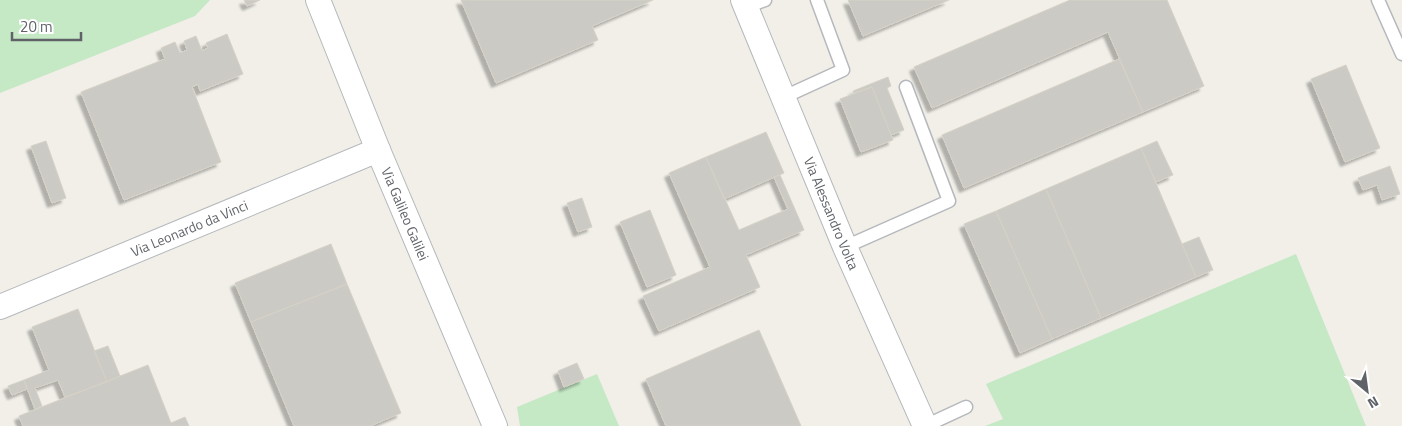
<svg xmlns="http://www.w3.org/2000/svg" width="1402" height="426" font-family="'Titillium Web',sans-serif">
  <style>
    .green { fill: #c5e8c5 }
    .building { fill: #cccac5; stroke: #d6d1c6; filter: url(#shadow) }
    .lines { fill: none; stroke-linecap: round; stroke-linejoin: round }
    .service-casing { stroke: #b5b8bc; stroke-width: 15 }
    .minor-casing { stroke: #b5b8bc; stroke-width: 26 }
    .service { stroke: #fff; stroke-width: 12 }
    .minor { stroke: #fff; stroke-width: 24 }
    .labels { text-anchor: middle; stroke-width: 4; stroke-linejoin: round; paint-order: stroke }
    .street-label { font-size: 14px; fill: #5f6368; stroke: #fff }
  </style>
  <defs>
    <filter id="shadow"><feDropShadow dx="-4.5" dy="4.5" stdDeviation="1" flood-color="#0004"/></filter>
  </defs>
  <rect width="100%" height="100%" fill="#f1efe8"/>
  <path class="green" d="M0,0H210L195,16L0,93Z
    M1296,254L1366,426H985L1003,419L986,384Z
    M597,374L619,426H520L517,407Z"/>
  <path class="building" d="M244,0H260L247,6Z
    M461,0H653L592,26L598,40L496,83Z
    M848,0H949L863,36Z
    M1070,0H1167L1204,86L1143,112L1108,32L932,108L914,67Z
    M227,34L243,74L200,91L198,84L192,87L221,162L124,200L81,92L165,59L161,48L175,42L180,53L187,50L184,41L196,36L202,51L208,48L206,43Z
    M1119,59L1143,112L964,188L942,135Z
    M1346,65L1380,148L1345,162L1311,79Z
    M888,77L891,86L887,88L904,130L891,135L872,87L854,93L853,91Z
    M872,87L893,140L861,152L840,99Z
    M766,132L784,173L724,199L706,157Z
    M46,141L66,198L52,203L31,146Z
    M1157,141L1173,175L1156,182L1141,148Z
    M1141,148L1196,277L1101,318L1046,189Z
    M706,157L739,230L788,209L774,177L780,175L804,230L746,255L760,287L659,331L643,296L710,267L669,173Z
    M1390,166L1400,194L1382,200L1377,185L1363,190L1358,178Z
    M1046,189L1101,318L1052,339L996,211Z
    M582,198L592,227L578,232L567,203Z
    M650,210L676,275L647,287L620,222Z
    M996,211L1052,339L1020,353L964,224Z
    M1199,237L1213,270L1196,277L1182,244Z
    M331,244L347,284L251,322L235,283Z
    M347,284L401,413L370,426H294L251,322Z
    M78,309L107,382L65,397L58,380L35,388L42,406L35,409L24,380L49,370L32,327Z
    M759,330L801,426H666L646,379Z
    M108,346L120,376L107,382L94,351Z
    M577,363L584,379L564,387L558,371Z
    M148,365L171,423L185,417L189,426H23L19,416Z
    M24,380L27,389L12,395L8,386Z"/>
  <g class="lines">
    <defs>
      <path id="service" d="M1378,0L1402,54
        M746,7L765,0
        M784,97L843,70L817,0
        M845,247L949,201L906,87
        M925,426L966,407"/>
      <g id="minor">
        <path id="s1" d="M318,0L378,150L495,426"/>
        <path id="s2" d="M743,0L845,247L925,426"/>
        <path id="s3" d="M0,307L378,150"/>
      </g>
    </defs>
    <use href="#service" class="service-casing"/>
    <use href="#minor" class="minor-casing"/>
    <use href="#service" class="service"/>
    <use href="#minor" class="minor"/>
  </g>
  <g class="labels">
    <g class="street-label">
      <text dy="5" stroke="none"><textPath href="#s1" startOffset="231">Via Galileo Galilei</textPath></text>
      <text dy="5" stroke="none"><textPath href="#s2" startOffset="231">Via Alessandro Volta</textPath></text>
      <text dy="5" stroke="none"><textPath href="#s3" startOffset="205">Via Leonardo da Vinci</textPath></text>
    </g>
  </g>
  <g transform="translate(1367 391) rotate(151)" stroke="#ffffff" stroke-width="4" paint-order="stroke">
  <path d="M0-4L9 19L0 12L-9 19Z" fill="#5f6368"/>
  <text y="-8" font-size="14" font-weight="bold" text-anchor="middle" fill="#5f6368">N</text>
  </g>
  <path d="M12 32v8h69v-8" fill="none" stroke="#5f6368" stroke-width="2.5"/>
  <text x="20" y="32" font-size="15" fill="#5f6368" stroke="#ffffff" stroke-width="4" paint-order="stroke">20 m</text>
</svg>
